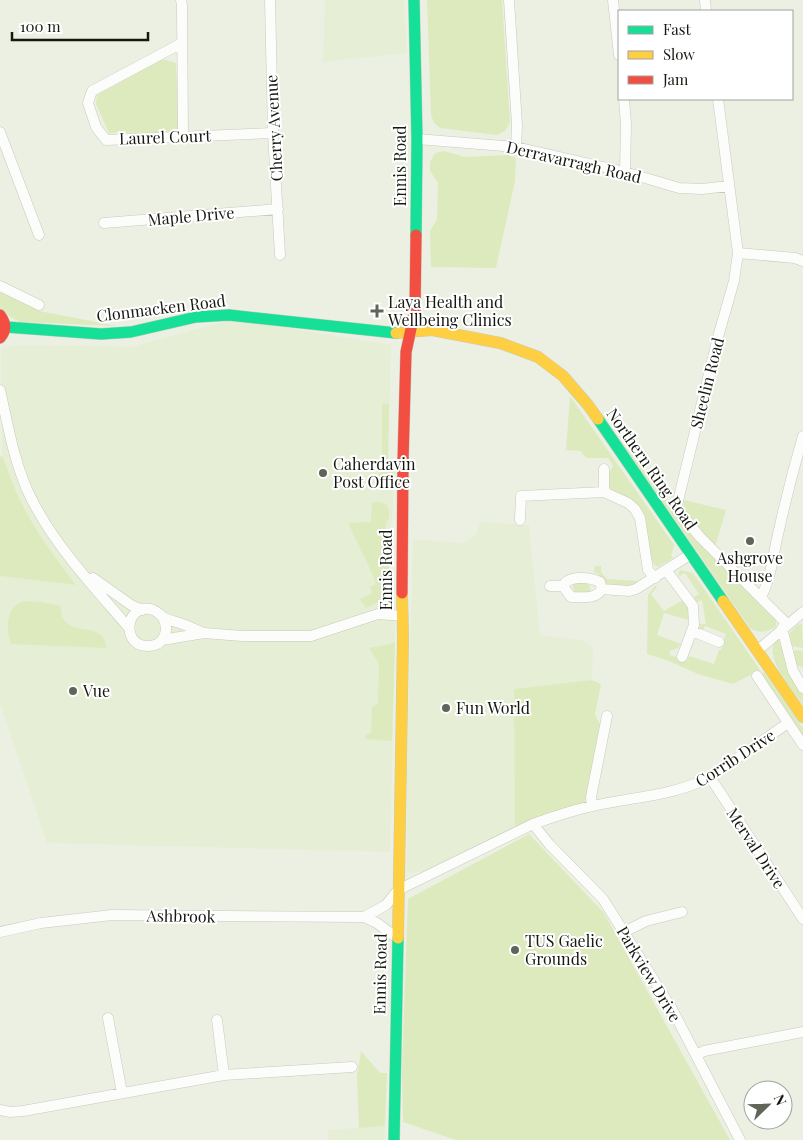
<svg xmlns="http://www.w3.org/2000/svg" width="803" height="1140" font-family="'Playfair Display',serif">
  <style>
    .built { fill: #e6eed5 }
    .green { fill: #ddeabe }
    .lines { fill: none; stroke-linecap: round; stroke-linejoin: round }
    .street-casing { stroke: #c6cabe; stroke-width: 11 }
    .fast-casing { stroke: #c6cabe; stroke-width: 12 }
    .slow-casing { stroke: #c6cabe; stroke-width: 12 }
    .jam-casing { stroke: #c6cabe; stroke-width: 12 }
    .street { stroke: #fcfdfb; stroke-width: 10 }
    .fast { stroke: #16e098; stroke-width: 11 }
    .slow { stroke: #ffcf43; stroke-width: 11 }
    .jam { stroke: #f24e42; stroke-width: 11 }
    .poi-dot { fill: #606459; stroke: #fff; stroke-width: 2 }
    .labels { text-anchor: middle; stroke-width: 4; stroke-linejoin: round; paint-order: stroke }
    .street-label { font-size: 16px; fill: #15180f; stroke: #fff }
    .poi-label { font-size: 16px; fill: #15180f; stroke: #fff; text-anchor: start }
  </style>
  <rect width="100%" height="100%" fill="#ebf0e2"/>
  <path class="built" d="M325,0H404L407,53L323,62Z
    M226,321L256,323L391,345L388,462L395,472L389,558V569L393,577L395,633L390,852L47,843L0,703V576L75,585L48,548L28,515L15,489L2,456L1,348L21,345L132,347Z
    M480,522L529,525L540,635L582,640L593,646L592,680L514,689L515,827L425,871L411,873L408,872L407,869V759L413,539L463,543L476,535Z
    M385,1126V1140H328V1130Z"/>
  <path class="green" d="M427,0H502L510,122L505,131L497,135L440,128L434,123L431,115Z
    M162,59L176,63L179,126L173,133H109L96,104L97,95Z
    M444,151L465,157L509,155L516,158L515,181L496,268L431,267L430,231L437,219L438,183L430,171V162L435,153Z
    M0,291L39,311L117,326L20,322L9,316L0,308Z
    M570,396L674,545L671,556L673,558L658,567C644,559 649,528 643,513C637,498 603,496 608,477C609,473 611,470 613,466L608,458H587L580,451L566,450Z
    M382,403L389,404L388,462L395,472L394,480L388,485L382,484L379,475L382,459Z
    M617,436L660,491L664,493L678,520L696,540L773,614L776,620V627C766,632 761,634 750,628Z
    M2,456C7,467 10,478 15,489C30,524 53,555 76,585L0,576V457Z
    M684,500L726,510L715,547L685,513L683,509Z
    M372,502C385,502 390,503 389,518L386,522L385,551L389,558V569L393,577V592L388,598L366,608L360,599L372,593L370,587L376,584L371,571L348,523L371,522Z
    M595,566H601V572L607,579L638,581L630,586L603,585L599,574L594,572Z
    M680,570L693,573L760,670L733,684L698,674L669,661L647,654L648,595L656,585L657,587L651,594L664,611L683,600L689,608V620L664,613L657,635L681,644L678,648L670,651V655L687,661L689,656L714,664L719,650H721L726,634L705,626L702,633L699,624H706L702,600L696,602L694,597L699,594L685,573L679,576L678,574Z
    M576,582L589,583L590,590L588,593L574,592L573,585Z
    M24,601L42,602L60,606C61,609 61,614 62,617C73,638 102,619 107,648L11,644C6,628 5,607 24,601Z
    M802,624L803,648L792,646L789,634L797,625Z
    M777,639H780L803,692V705C793,689 761,656 777,639Z
    M395,643L392,741L365,739L366,735L371,733L372,707L378,704L379,664L369,648Z
    M796,650L803,651V668L795,664L792,653Z
    M764,672L803,728V738L760,674Z
    M592,680L601,684L595,714L602,729L585,803L515,827L514,689Z
    M529,834L604,913L730,1140H456L403,1122L402,1071L408,899Z
    M361,1051L380,1073H387L385,1126L359,1128L357,1076Z"/>
  <g class="lines">
    <defs>
      <path id="street" d="M181,0L182,5L183,136
        M270,0L273,133L280,255
        M509,0L517,125L516,147
        M613,0L619,55
        M705,0L706,11
        M182,43L92,91L88,103L96,127L106,140L273,133
        M624,99L626,124L625,172
        M718,99L738,253L734,281L718,337L677,505L678,510L700,537L787,624
        M0,132L39,235
        M417,139L516,147L625,172L679,188L702,189L729,186
        M104,223L278,209
        M738,253L795,258L803,261
        M0,286L39,305
        M0,390C8,425 14,463 30,496C54,545 94,587 129,628
        M604,492V469
        M520,520L521,496L604,492L628,503L635,509L640,518L648,570L655,578
        M666,570L693,606L694,625L682,657
        M93,578L131,605L142,610
        M550,586H563C568,575 590,577 600,582L602,589C595,600 583,597 571,597L563,586
        M602,589L629,591L636,589L691,554
        M761,597C772,576 773,553 779,530C786,498 794,467 803,436
        M163,618C167,625 167,633 162,640C159,644 153,646 148,646C122,647 124,605 150,609C156,610 159,614 163,617C169,621 179,622 185,625C191,627 197,630 203,633
        M782,628L793,671L803,688
        M692,631L719,642
        M162,640L204,633L242,636H311L378,614L403,616
        M757,651L803,612
        M757,676L803,745
        M710,777L803,919
        M592,806L591,797L607,716
        M533,824L549,844L603,899L672,1009L740,1140
        M364,917L377,923L397,938
        M0,932L41,923L112,915L364,917L386,905L398,890L533,824C553,817 572,810 593,806C632,797 674,796 710,777L788,723
        M624,932L646,921L682,912
        M108,1018L122,1093
        M217,1020L224,1075
        M696,1055L704,1051L803,1032
        M0,1110L10,1112L23,1111L224,1075L352,1067"/>
      <path id="fast" d="M414,0L417,139L416,235
        M6,327L101,334L131,332L196,317L229,315L396,333
        M598,419L723,601
        M394,1140L398,938"/>
      <path id="slow" d="M396,333L432,330L500,343L538,357L563,376L588,405L598,419
        M723,601L803,717
        M398,938L403,638L402,593"/>
      <path id="jam" d="M0,315C6,323 7,330 0,338
        M402,593L403,461L406,352L415,310L416,235"/>
    </defs>
    <use href="#street" class="street-casing"/>
    <use href="#fast" class="fast-casing"/>
    <use href="#slow" class="slow-casing"/>
    <use href="#jam" class="jam-casing"/>
    <use href="#street" class="street"/>
    <use href="#fast" class="fast"/>
    <use href="#slow" class="slow"/>
    <use href="#jam" class="jam"/>
  </g>
  <g class="poi-dot">
    <path d="M374.5 303.5h5v5h5v5h-5v5h-5v-5h-5v-5h5z"/>
    <circle cx="323" cy="473" r="5"/>
    <circle cx="750" cy="541" r="5"/>
    <circle cx="73" cy="691" r="5"/>
    <circle cx="446" cy="708" r="5"/>
    <circle cx="515" cy="950" r="5"/>
  </g>
  <g class="labels">
    <g class="street-label">
      <text transform="translate(274 128) rotate(-93)" y="6">Cherry Avenue</text>
      <text transform="translate(165 137) rotate(-2)" y="6">Laurel Court</text>
      <text transform="translate(574 162) rotate(13)" y="6">Derravarragh Road</text>
      <text transform="translate(400 166) rotate(-90)" y="6">Ennis Road</text>
      <text transform="translate(191 216) rotate(-5)" y="6">Maple Drive</text>
      <text transform="translate(161 308) rotate(-7)" y="6">Clonmacken Road</text>
      <text transform="translate(707 383) rotate(-76)" y="6">Sheelin Road</text>
      <text transform="translate(652 469) rotate(55)" y="6">Northern Ring Road</text>
      <text transform="translate(386 570) rotate(-90)" y="6">Ennis Road</text>
      <text transform="translate(735 758) rotate(-33)" y="6">Corrib Drive</text>
      <text transform="translate(756 848) rotate(57)" y="6">Merval Drive</text>
      <text transform="translate(181 916) rotate(1)" y="6">Ashbrook</text>
      <text transform="translate(380 974) rotate(-89)" y="6">Ennis Road</text>
      <text transform="translate(649 974) rotate(59)" y="6">Parkview Drive</text>
    </g>
    <g class="poi-label">
      <text x="388" y="308">Laya Health and<tspan x="388" dy="18">Wellbeing Clinics</tspan></text>
      <text x="333" y="470">Caherdavin<tspan x="333" dy="18">Post Office</tspan></text>
      <text x="750" y="564" text-anchor="middle">Ashgrove<tspan x="750" dy="18">House</tspan></text>
      <text x="83" y="697">Vue</text>
      <text x="456" y="714">Fun World</text>
      <text x="525" y="947">TUS Gaelic<tspan x="525" dy="18">Grounds</tspan></text>
    </g>
  </g>
  <rect x="618" y="10" width="175" height="90" fill="#ffffff" stroke="#a1a39f"/>
  <rect x="628" y="26" width="25" height="8" fill="#16e098" stroke="#a1a39f"/>
  <text x="663" y="35" font-size="15" fill="#15180f">Fast</text>
  <rect x="628" y="51" width="25" height="8" fill="#ffcf43" stroke="#a1a39f"/>
  <text x="663" y="60" font-size="15" fill="#15180f">Slow</text>
  <rect x="628" y="76" width="25" height="8" fill="#f24e42" stroke="#a1a39f"/>
  <text x="663" y="85" font-size="15" fill="#15180f">Jam</text>
  <g transform="translate(768 1105) rotate(67)"><circle r="24" fill="#ffffff" stroke="#a1a39f"/>
  <path d="M0-4L9 19L0 12L-9 19Z" fill="#606459"/>
  <text y="-8" font-size="14" font-weight="bold" text-anchor="middle" fill="#15180f">N</text>
  </g>
  <path d="M12 32v8h136v-8" fill="none" stroke="#15180f" stroke-width="2.5"/>
  <text x="20" y="32" font-size="15" fill="#15180f" stroke="#ffffff" stroke-width="4" paint-order="stroke">100 m</text>
</svg>
